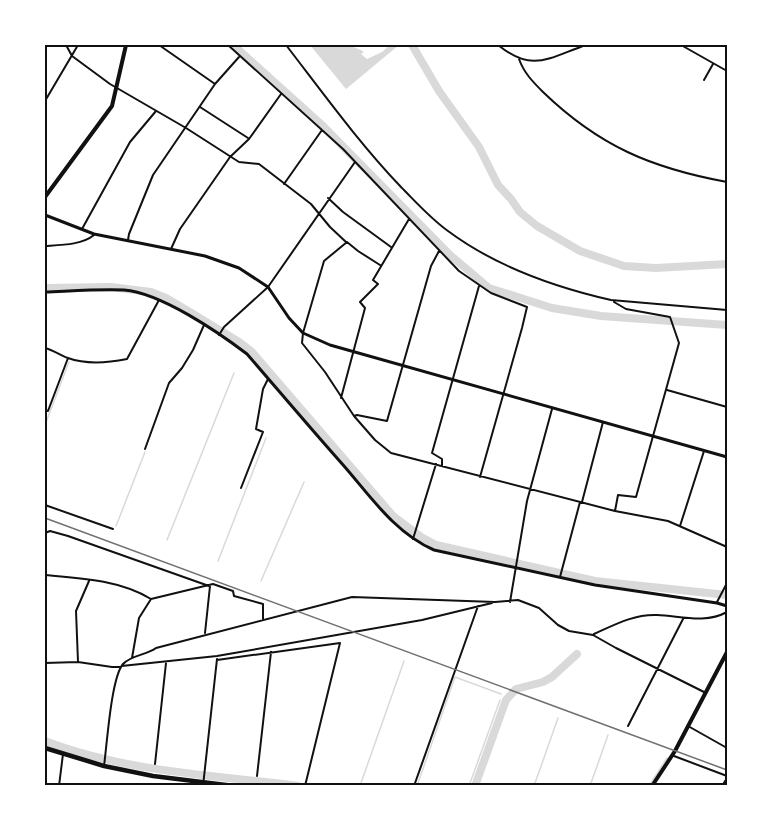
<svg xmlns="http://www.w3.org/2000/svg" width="772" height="831" font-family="'Varela Round',sans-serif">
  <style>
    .water { fill: #d9d9d9 }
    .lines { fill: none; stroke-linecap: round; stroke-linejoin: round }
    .stream { stroke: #d9d9d9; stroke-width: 1.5 }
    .river { stroke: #d9d9d9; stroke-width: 8 }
    .minor { stroke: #111; stroke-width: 2 }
    .tertiary { stroke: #111; stroke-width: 3 }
    .primary { stroke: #111; stroke-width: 4 }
    .trunk { stroke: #111; stroke-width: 4.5 }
    .rail { stroke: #707070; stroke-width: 1.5 }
    .neatline { fill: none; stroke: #111; stroke-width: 2 }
  </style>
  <rect width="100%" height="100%" fill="#fff"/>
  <path class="water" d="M310,45C328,45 349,42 364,52L361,54L367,59L382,52L390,45H399L346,89Z"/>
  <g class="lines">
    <path class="stream" d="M45,425L69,362
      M116,526L145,452
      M167,540L234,373
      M218,561L266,438
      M261,581L304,482
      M361,783L404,661
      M417,786L455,677L501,694
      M469,786L500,700
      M534,786L558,718
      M590,786L608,735
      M649,786L667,758"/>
    <path class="river" d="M233,45L323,126L450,255L489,288L552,308L601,316L727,325
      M412,45L439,91L479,147L498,185L511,199L520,212L537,226L580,251L624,266L656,268L727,264
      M45,288L111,287L151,292L166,298L193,314L239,342L252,352L393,516L421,537L436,545L454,549L595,581L727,595
      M45,741C126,772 212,775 298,786
      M475,786L506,700L516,689L543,682L552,677L577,654"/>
    <path class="minor" d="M66,45L72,56L110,84L186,128L239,162L259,164L311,204L330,227L346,242
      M159,45L215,84
      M228,45L343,149L459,271L491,293L527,307L522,328L480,477
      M286,45C323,93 359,143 401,187C416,202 430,218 448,231C495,266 554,287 611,300L727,310
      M498,45C533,73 548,58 586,45
      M681,45L727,71
      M519,59C524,73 533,82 543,92C599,146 651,168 727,182
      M704,80L713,64
      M45,101L78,45
      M200,107L248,138
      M284,184L322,130
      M328,198L343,212L391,247
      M82,229L130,142L156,111
      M128,240L129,234L153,175L215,84L239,57
      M45,246C61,245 82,245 94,235
      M171,249L180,229L230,157L249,139L281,94
      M380,265L358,251L347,242L324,261L303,333L302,343L325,372L354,416L375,440L391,453L615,511L668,521L727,547
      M614,302L626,309L670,317L679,343L636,497L618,495L615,511
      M219,335L224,327L268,287L355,162
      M45,348C53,350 60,355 68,358C87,365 107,363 127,359L159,300
      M667,390L727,407
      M341,398L365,308L360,302L378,284L373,280L409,219
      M45,410L48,411L68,358
      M354,416L357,415L387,421L431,266L439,251
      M145,449L169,383L182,368L193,350L204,325
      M442,466V459L432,453L479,286
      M241,488L263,432L256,429L263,389L268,379
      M582,502L603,422
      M45,505L113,529
      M680,526L704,451
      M45,533L50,531L68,536L209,586
      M413,539L436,464
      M45,575C80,578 120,580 151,599
      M560,577L580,502
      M510,602L527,501L552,409
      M717,602L727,583
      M205,633L210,586
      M594,634C614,625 634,614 657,615C681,616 705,624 727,612
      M132,658L139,618L151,599L213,584L233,591L234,596L263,604V619
      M217,660L340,643L305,786
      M78,662L76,611L89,581
      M45,663L78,662L112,667L217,656L422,620L492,603
      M628,726L683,619
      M688,726L727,748
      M674,756L727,776
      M155,764L166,663
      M104,766C107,745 111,678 123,664C131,655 147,655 156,648L352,597L495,602L518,600L539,608L558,625L569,631L593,635L616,648L706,693
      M257,776L271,652
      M59,786L63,754
      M203,786L217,659
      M414,786L478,606
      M722,786L727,778"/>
    <path class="tertiary" d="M45,215L94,234L205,256L239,268L268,287L289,318L303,333L330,345L727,457
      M45,292C71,291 98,289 124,290C161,293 218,332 247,354C279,391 311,429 344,466C371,497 395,533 434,550L595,585L717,603L727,606"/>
    <path class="primary" d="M45,197L112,106L126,45
      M652,786L675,751L727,652"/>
    <path class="trunk" d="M45,748L104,766L153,776L234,786"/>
    <path class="rail" d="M45,518L727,770"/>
  </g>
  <rect width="772" height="831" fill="none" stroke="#ffffff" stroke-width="93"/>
  <rect x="46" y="46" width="680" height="738" class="neatline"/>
</svg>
